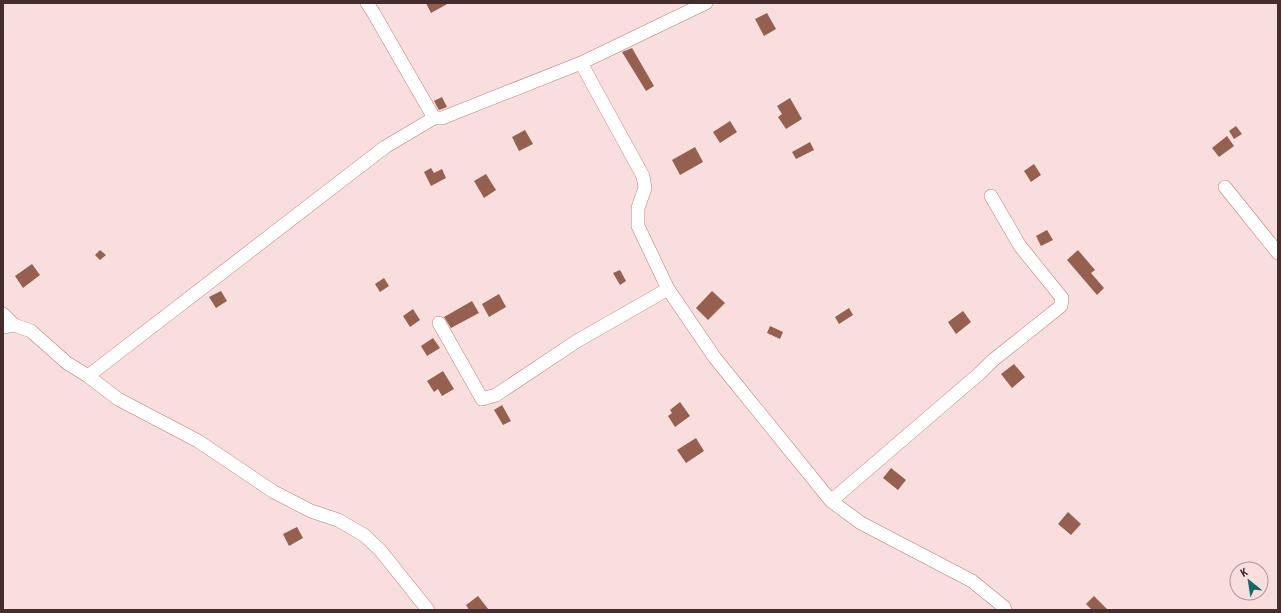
<svg xmlns="http://www.w3.org/2000/svg" width="1281" height="613" font-family="'Roboto Condensed',sans-serif">
  <style>
    .building { fill: #95604f }
    .lines { fill: none; stroke-linecap: round; stroke-linejoin: round }
    .minor-casing { stroke: #ba7e7f; stroke-width: 14 }
    .minor { stroke: #fff; stroke-width: 13 }
  </style>
  <rect width="100%" height="100%" fill="#f9dede"/>
  <path class="building" d="M426,3H449L431,13Z
    M767,13L776,29L764,36L755,19Z
    M632,48L654,86L646,91L622,52Z
    M442,97L447,107L439,110L434,101Z
    M790,98L802,119L786,129L778,117L782,114L777,106Z
    M730,121L737,132L720,143L713,132Z
    M1236,126L1242,134L1234,139L1229,131Z
    M525,130L533,144L519,151L512,137Z
    M1227,136L1234,146L1219,157L1212,148Z
    M810,142L814,150L796,159L792,152Z
    M695,147L703,162L680,175L672,160Z
    M1034,164L1041,175L1031,182L1024,171Z
    M431,168L434,173L442,169L446,178L431,186L424,172Z
    M486,174L496,190L484,198L474,181Z
    M1047,230L1053,240L1041,246L1036,236Z
    M100,250L106,255L100,260L95,255Z
    M1078,250L1095,270L1091,273L1104,288L1097,295L1067,260Z
    M32,264L40,275L23,288L15,276Z
    M620,270L626,281L620,285L613,273Z
    M384,278L389,286L380,292L375,284Z
    M221,291L227,301L216,308L209,297Z
    M712,291L725,303L708,320L696,308Z
    M499,294L506,307L489,317L482,304Z
    M472,301L479,313L451,328L444,317Z
    M849,308L853,315L839,324L835,317Z
    M413,309L420,320L410,327L403,316Z
    M963,311L971,322L956,334L948,322Z
    M770,326L783,332L780,339L767,333Z
    M433,338L440,348L427,356L421,346Z
    M1014,364L1025,377L1012,388L1001,374Z
    M443,371L454,389L442,396L438,389L434,392L427,381Z
    M680,402L690,416L675,427L668,416L672,413L670,410Z
    M502,405L511,421L503,425L494,410Z
    M696,438L704,451L686,463L677,450Z
    M891,468L906,480L898,490L883,478Z
    M1068,512L1081,524L1071,535L1058,524Z
    M297,527L303,538L289,546L283,534Z
    M478,596L489,610H469L466,605Z
    M1094,596L1108,610H1092L1086,604Z"/>
  <g class="lines">
    <defs>
      <path id="minor" d="M367,3L373,12L434,118
        M581,63L643,176L645,188L638,208V226L668,289L715,358L831,501L861,523L972,581L1004,607L1005,610
        M1225,187L1278,253
        M3,314L14,325
        M439,323L482,399L496,395L577,341L668,289
        M3,327L14,325L31,331L67,363L88,376L118,399L198,441L274,492L311,511L338,520L364,535L380,550L428,610
        M88,376L385,147L434,118H442L581,63L706,3
        M831,501L980,373L992,361L1061,306L1062,298L1020,246L991,196"/>
    </defs>
    <use href="#minor" class="minor-casing"/>
    <use href="#minor" class="minor"/>
  </g>
  <rect width="1281" height="613" fill="none" stroke="#462d2d" stroke-width="8"/>
  <g transform="translate(1249 581) rotate(330)"><circle r="19" fill="#f9dede" stroke="#b19797"/>
  <path d="M0-3L7 15L0 10L-7 15Z" fill="#166567"/>
  <text y="-6" font-size="11" font-weight="bold" text-anchor="middle" fill="#462d2d">K</text>
  </g>
</svg>
